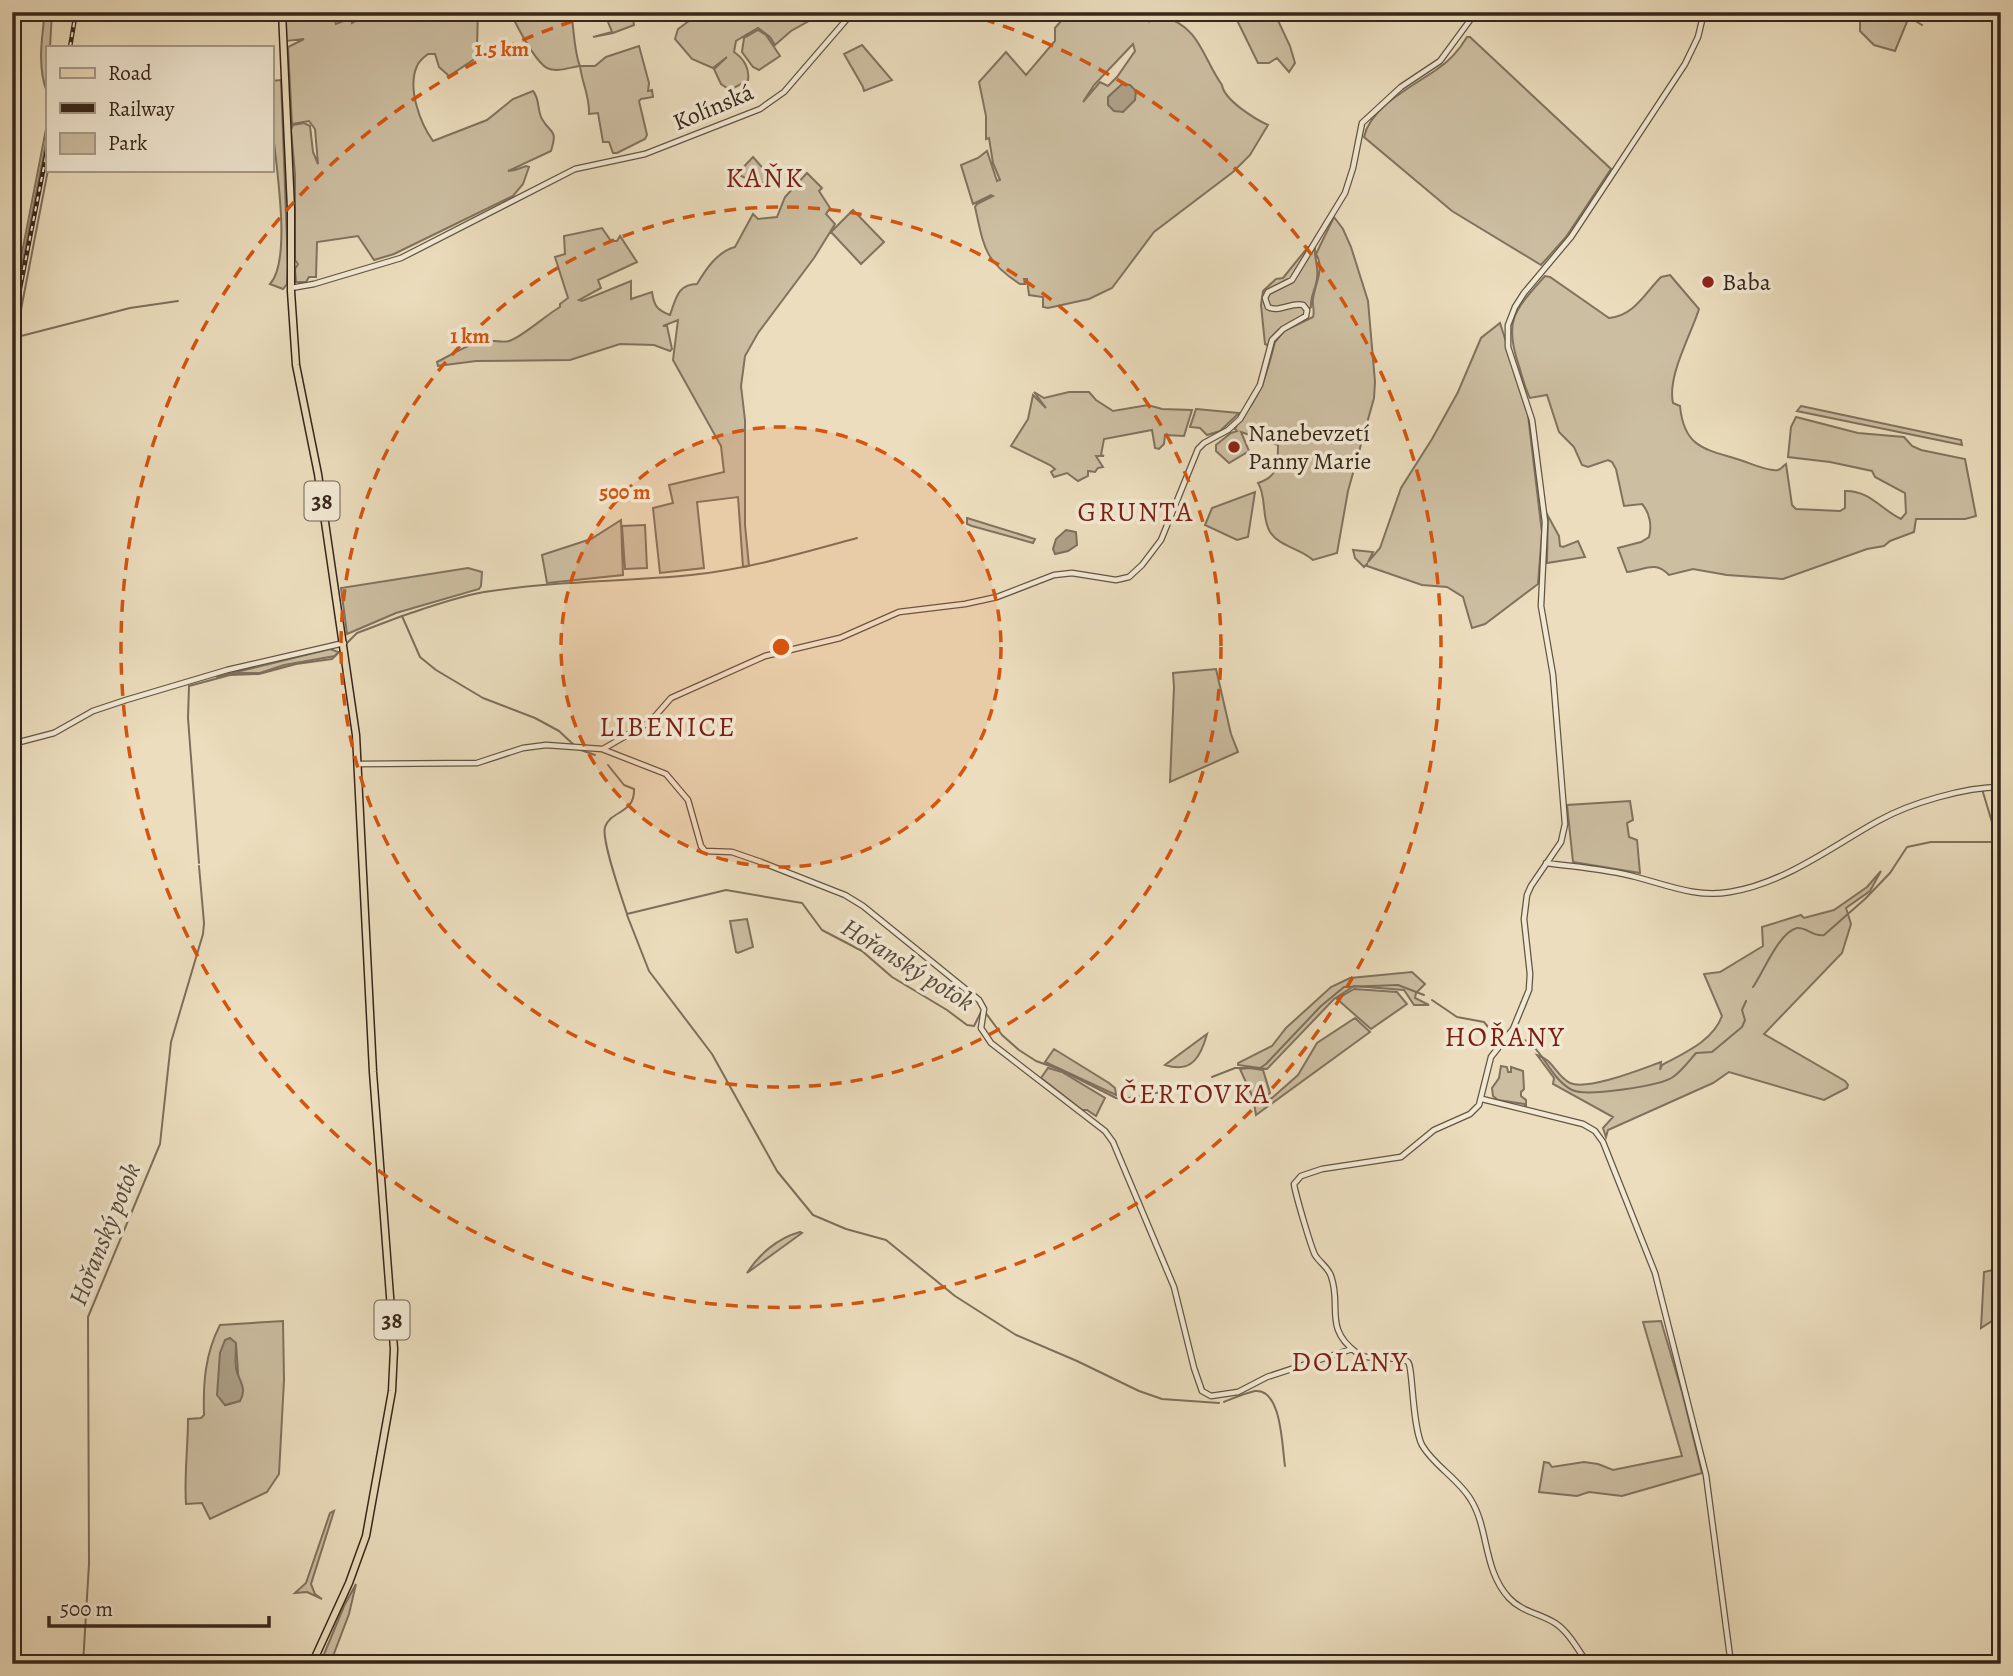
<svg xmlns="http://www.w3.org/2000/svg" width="2013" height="1676" font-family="Alegreya,serif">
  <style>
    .green { fill: #ccbea1; stroke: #81725e; stroke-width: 2; fill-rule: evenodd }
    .water { fill: #ad9f86; stroke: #7d6f5b; stroke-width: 2 }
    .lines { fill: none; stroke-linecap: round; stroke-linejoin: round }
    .stream { stroke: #7d6f5b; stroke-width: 2 }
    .tertiary-casing { stroke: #635443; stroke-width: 7 }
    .primary-casing { stroke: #36261a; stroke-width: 9 }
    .tertiary { stroke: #f2e9d4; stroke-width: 4.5 }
    .primary { stroke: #ebddbd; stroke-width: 6 }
    .rail-casing { stroke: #36261a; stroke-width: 4.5 }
    .rail { stroke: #f2e9d4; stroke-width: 2; stroke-dasharray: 5; stroke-linecap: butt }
    .ring { fill: none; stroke: #d6540d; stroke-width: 3.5; stroke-dasharray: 12 9 }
    .poi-dot { fill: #8f2418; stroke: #f2e9d4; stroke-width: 2.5 }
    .labels { text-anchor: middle; stroke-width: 7; stroke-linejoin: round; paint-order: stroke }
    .shield { fill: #f2e9d4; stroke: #6e6052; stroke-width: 2 }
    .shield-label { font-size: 23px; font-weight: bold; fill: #36261a }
    .street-label { font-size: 24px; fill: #36261a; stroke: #f2e9d4 }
    .poi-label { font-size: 24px; fill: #36261a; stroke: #f2e9d4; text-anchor: start }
    .water-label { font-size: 26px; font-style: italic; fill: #5a4a3a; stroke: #f2e9d4 }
    .quarter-label { font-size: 28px; letter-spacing: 2px; fill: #7a1f14; stroke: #f2e9d4 }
    .centre { fill: #d6540d; stroke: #f2e9d4; stroke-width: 3.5 }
    .ring-label { font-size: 21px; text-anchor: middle; font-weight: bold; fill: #d6540d; stroke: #f2e9d4; stroke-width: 7; stroke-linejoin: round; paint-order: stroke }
  </style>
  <rect width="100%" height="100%" fill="#ebddbd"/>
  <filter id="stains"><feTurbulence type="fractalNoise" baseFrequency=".00286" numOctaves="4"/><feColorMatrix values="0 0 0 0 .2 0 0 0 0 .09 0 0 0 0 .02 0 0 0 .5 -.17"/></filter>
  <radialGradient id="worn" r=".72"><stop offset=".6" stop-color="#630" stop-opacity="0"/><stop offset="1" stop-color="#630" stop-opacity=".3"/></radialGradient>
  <path class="green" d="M45,12H52L50,47H47V92C37,67 42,37 45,12Z
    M286,12H333L336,24L351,18L352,23L372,12H478L477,47L473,60L449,76L439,67L435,54H428C424,57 419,61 417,66C407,88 420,123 433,141L487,120L513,99L533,91C540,99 537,110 542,119C551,135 558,128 551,151L508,171L515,170L526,166L529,167L523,184L513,196L394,254L374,260L358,236L317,242L316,277H309L306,282H296L295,269L298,264L295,260V174L291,130L293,125L304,123L310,126L313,152L318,164L315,129L309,121L292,124L288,47L304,39L286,41Z
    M510,12H571C574,28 574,52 580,66H595L606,57L639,46L649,83L648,91L652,90L653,97L641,99L639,101L647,135L645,139L617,153H613L609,142H603L598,113L589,114C590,97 582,83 580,66C571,67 557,73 547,68C534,61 517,26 510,12Z
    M604,12H632L634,25L613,33L593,37L612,32Z
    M701,12H825L791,31L775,45L770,37L758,28L736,41L734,52C743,58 750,68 748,80L730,90L721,84L714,69L727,57L713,68L692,59L675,39L678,29Z
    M1069,12H1152L1150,21L1157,16L1155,12H1164L1163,16C1201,28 1202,57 1222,85C1224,100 1255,119 1268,125L1250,155L1233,172L1154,232L1112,288L1089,299L1048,308L1043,307V297L1029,295L1027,279H1024L1025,284H1020C984,261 984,247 975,207L977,204L993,196L991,195L973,204L961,165L978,158L987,151L997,181L1000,180L993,163L989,138L986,139V116L979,82L1006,52L1026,75L1055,41V28ZM1133,44L1135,51L1117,77L1108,86L1100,82L1083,102L1094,85Z
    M1233,12H1274L1290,46L1295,63L1289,72L1277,58L1269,63H1258Z
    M1860,12H1911L1895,51L1874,45L1860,31Z
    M758,30L766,35L780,56L759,70L753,67L742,52L744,38Z
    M1467,37H1470L1611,169L1566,237L1541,265L1452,211L1364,137C1370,107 1413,86 1436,70C1448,62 1460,49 1467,37Z
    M862,45L892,80L864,91L863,87L844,54Z
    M281,80L288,266L287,284L283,289L270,284C294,258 273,149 271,113C271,102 271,91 271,81Z
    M47,124V138L12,316L13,299Z
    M753,157L767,173V180L760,185L737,174Z
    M807,173L822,188L819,191L830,208L826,214L835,224L814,258L758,333L745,356L741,386L745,420V525L749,566L743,567L738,497L697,502L704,568L660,573L653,508L673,503L669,485L724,472L721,446L673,360L678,320L663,326H667L672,349L670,351L654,345L620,344L570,360L476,361L438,366L437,362C451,355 471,342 487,341C495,340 503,343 509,341C521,338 546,315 560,307V304L568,298L555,257L565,254L564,236L602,228L611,241H617L620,236L637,262L598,280L601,288L579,300L582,301L631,281V299L652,292C654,306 657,310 670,315C676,298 678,284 697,284C706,269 717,252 735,247L753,214L758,219L777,217L785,197Z
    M853,210L884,242L861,264L831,232Z
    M1334,217L1343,229L1351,247L1368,301L1375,382L1374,398L1348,491L1337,553L1313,560C1300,548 1280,547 1270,532C1261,517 1267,497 1258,483C1278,477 1278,465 1278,445L1241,432L1249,451L1229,463L1216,451V445L1231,433L1237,431L1235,429L1237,425C1262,393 1265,380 1275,342L1284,331L1313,317C1315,310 1312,306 1313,299C1315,283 1325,269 1316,254Z
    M1308,247L1315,248C1314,258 1319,267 1317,278C1316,289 1310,296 1311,307C1307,311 1303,316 1298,319C1284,328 1272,329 1269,346L1265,344L1261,305L1263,291L1276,279L1283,278Z
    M1670,275L1699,309C1691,335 1667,376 1673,403L1680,406C1684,448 1705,449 1740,460C1750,463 1768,472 1778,470C1781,469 1783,466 1786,464L1792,505L1796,509L1840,511L1845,508V491C1869,490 1882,510 1901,519L1906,513L1905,493L1875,477L1872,471L1830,462L1788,457L1791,427L1796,417L1858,433L1904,437L1912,446L1921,450L1965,459L1976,516L1965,519H1916L1914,532L1890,541L1884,546L1867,549L1783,579L1727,575L1693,569L1669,575C1655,560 1645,570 1627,572L1618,548L1641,542L1649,537C1652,526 1650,513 1642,504L1624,506L1616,469L1612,462L1608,460L1588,467L1582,465L1574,447L1559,432L1547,395L1530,398C1525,388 1522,377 1519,366C1503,320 1515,310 1545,276L1550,277L1609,318C1634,316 1645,293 1661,277Z
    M1500,323L1527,407L1542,533L1538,584L1485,624L1472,628L1463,597L1447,587L1422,585L1367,566V564L1364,567L1355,558L1353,550L1373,552L1368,562L1380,548L1401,488L1432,439L1458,392L1481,338Z
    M1034,392L1044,398L1069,392H1089L1096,400L1113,411L1148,405L1162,409L1192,410L1184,436L1165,435L1164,444L1159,449L1155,448L1152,430L1104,439L1101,455L1104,456H1096L1103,467L1098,468L1095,472L1088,471V476L1078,481L1067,473L1054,477L1051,472L1055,469L1050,465L1011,446L1028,419L1033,395L1046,408Z
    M1801,406L1961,440L1962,445L1797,411Z
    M1196,409L1239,413L1220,431L1207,435L1200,428L1190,427Z
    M1255,492L1248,537L1237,540L1205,525L1212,508Z
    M1548,516L1559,536L1560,546L1563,547L1578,541L1585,557L1547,563Z
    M967,518L1035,539L1033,543L972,526L967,524Z
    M621,520L623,575L547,583L542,555L591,539Z
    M645,525L647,568L625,569L622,526Z
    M468,568L482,572L481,586L479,589L396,613L347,634L341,588Z
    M330,649L338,652L335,656L284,665L260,673H234L216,677Z
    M1216,669L1231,734L1238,752L1170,782L1174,687L1173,673Z
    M1630,801L1633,820L1627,823L1629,837L1637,840L1640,873L1573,862L1567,805Z
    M1881,871L1870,891L1846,908L1851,924L1842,953L1764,1034L1845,1081L1848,1085L1847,1088L1824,1100L1729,1072L1713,1083L1608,1130L1606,1137L1603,1128L1613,1117L1553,1084L1554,1078L1537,1055C1553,1059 1556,1076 1570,1083C1588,1091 1644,1068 1661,1062L1660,1070L1662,1065C1684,1053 1713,1041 1722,1016L1704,974L1720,972L1763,946L1762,927L1801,915L1804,918L1834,910L1867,887Z
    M747,919L753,947L738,953L736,952L730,921Z
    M1412,972L1425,984L1416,993L1415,998L1429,1005H1414L1404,990L1354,986L1334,999L1267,1069L1238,1065V1063L1272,1046L1286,1028L1331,987L1350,978Z
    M1354,989L1397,992L1407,1004L1371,1029L1337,999Z
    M1355,1018L1370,1032L1256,1115L1254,1103L1261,1104L1272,1098L1298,1075L1317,1043Z
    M1207,1034C1201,1056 1192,1074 1165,1065Z
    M1054,1049L1109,1083L1115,1088L1116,1095L1045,1062Z
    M1501,1066L1507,1067L1508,1072H1511V1067L1523,1071L1524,1089L1521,1092V1096L1526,1100V1107L1524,1104L1498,1100L1493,1096L1492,1088L1499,1078Z
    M1048,1068L1062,1072L1105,1098L1096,1116L1087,1110H1082L1041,1078Z
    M1249,1068L1263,1070L1270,1093L1260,1101L1253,1098L1240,1069Z
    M800,1232L802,1233L747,1273C759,1254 778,1238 800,1232Z
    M2001,1268V1315L1981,1328L1984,1272Z
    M283,1321L284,1380L279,1474L267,1492L210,1519L202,1503L186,1504C184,1476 188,1447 188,1419L201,1418L204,1415C203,1383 205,1354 220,1325ZM236,1343L240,1401L226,1405Z
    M1661,1321L1682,1392L1702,1473L1622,1496L1589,1492L1577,1496L1539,1492L1544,1462L1549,1463L1552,1467L1584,1462L1598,1464L1613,1470L1682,1456L1643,1322Z
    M334,1511L311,1584L315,1594L322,1599L307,1592L295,1593L306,1583L330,1513Z
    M356,1584L349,1614L330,1664H320L344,1606Z"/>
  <path class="water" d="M1122,84L1130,85L1136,91L1135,100L1123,112L1114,111L1108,105V97Z
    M1066,530L1076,532L1077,545L1068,551L1055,554L1053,549L1056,539Z
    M230,1338L236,1343C236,1351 235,1360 236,1368C238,1380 248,1388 240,1401L225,1405L217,1395L220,1353L225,1340Z"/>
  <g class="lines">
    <path class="stream" d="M1909,17L1922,25
      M17,320L15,337H18
      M19,320L48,170
      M12,321L13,320
      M21,336L130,308L178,301
      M12,419L16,428
      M402,616C429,607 456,597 484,592C553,581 622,582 691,575C748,569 802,553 857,538
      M347,643L357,633L402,616L420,657L436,670L483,698L535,718L559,731L574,745
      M578,749L595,755
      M608,765L624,785L634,789C635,814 611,810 605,827C601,840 622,898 627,914L726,890L802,903L822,930L862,951L892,977L947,1010L967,1025L974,1026L981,1012H985L1002,1035L1019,1050L1036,1061L1061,1070L1116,1098L1123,1099L1161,1092L1201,1088
      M1982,789L1998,842
      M199,863L188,718L189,686L230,675L259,674L296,664L332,659L339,652
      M627,915L649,971L712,1054L777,1171L813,1215L846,1229L886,1240L955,1296L1016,1335L1077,1361L1139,1391L1162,1399L1219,1403
      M1753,987C1763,973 1779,932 1797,928C1807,927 1813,937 1824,935L1865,899L1890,873L1907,847L1931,842H1994
      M1432,1000L1457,1017L1484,1022L1489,1028L1495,1041L1503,1047C1510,1044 1520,1036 1528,1042C1543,1051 1551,1079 1572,1090C1586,1097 1660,1086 1673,1077C1682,1071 1689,1061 1696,1053L1712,1052L1742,1027L1745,1020L1742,1010L1746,1001
      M1212,1077L1235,1068H1260L1266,1064L1321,1006L1344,987L1398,985L1424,995
      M1224,1402C1234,1398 1245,1393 1255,1391C1282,1388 1282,1448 1285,1466
      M83,1664L89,1564L88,1317L160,1144L171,1042L203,934L204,923L199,866"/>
    <defs>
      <path id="tertiary" d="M291,288L314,284L401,258L575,169L645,154L760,109L784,92L853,12
        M12,744L54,733L93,711L126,700L227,670L344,643
        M603,749L650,722L671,698L765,656L840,638L899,612L965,604L997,597L1054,575L1072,573L1116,580L1129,577L1142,565L1161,540L1198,449L1204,443L1228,430L1240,419L1260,385L1272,340L1283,329L1306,316L1307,310L1303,305C1291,302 1279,313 1268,307L1265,298L1268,292L1292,280L1345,193L1353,168L1362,123L1401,87L1440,61L1476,12
        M358,764L477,763L523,748L546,745L602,749L666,774L688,800L701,846L705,851L732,852L761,862L845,895L863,906L979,1000L984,1009L981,1028L991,1043L1105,1131L1113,1142L1174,1287L1194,1368L1202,1391L1211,1396L1238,1392L1267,1377L1352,1349
        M1546,863C1576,867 1607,869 1636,877C1667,885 1697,898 1730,892C1785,883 1831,847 1878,821C1910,803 1965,787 2001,787
        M1482,1099L1583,1124L1595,1131L1603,1142L1655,1273L1706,1475L1731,1664
        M1588,1664C1578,1650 1569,1632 1555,1623C1539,1613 1522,1612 1509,1598C1483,1570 1489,1529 1471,1500C1459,1479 1434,1466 1422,1445C1412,1426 1413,1367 1408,1362C1399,1354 1371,1363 1357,1353C1323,1328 1342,1306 1331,1276C1328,1267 1320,1263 1315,1255C1311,1247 1295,1193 1294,1184L1301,1176L1322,1169L1401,1157L1434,1130L1470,1114L1479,1105L1491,1057L1513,1029L1529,990L1530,974L1524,919L1527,895L1531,886L1561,842L1565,824L1553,675L1541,606L1545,522L1532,420L1508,347V325L1515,307L1524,293L1571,237L1685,64L1698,37L1704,12"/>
      <path id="primary" d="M282,12L291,209V291L296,365L318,474L356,735L373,1072L394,1349L392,1391L366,1536L349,1583L312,1664"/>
    </defs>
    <use href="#tertiary" class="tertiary-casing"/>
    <use href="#primary" class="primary-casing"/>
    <use href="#tertiary" class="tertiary"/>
    <use href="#primary" class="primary"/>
    <defs>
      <path id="rail" d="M70,47L76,12
        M12,329L47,151"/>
    </defs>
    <use href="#rail" class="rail-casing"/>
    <use href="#rail" class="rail"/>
  </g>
  <circle cx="781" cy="647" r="220" fill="#d6540d" fill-opacity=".12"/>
  <g class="ring">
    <circle cx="781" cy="647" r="220"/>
    <circle cx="781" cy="647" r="440"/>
    <path d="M963 13A660 660 0 1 1 599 13"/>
  </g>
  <g class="poi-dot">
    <circle cx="1708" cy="282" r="7"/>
    <circle cx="1234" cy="447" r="7"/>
  </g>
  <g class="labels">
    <g class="shield">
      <rect x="304.5" y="481.5" width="35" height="39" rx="5"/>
      <rect x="374.5" y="1300.5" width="35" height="39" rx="5"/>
    </g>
    <g class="shield-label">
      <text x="322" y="509">38</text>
      <text x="392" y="1328">38</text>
    </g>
    <g class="street-label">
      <text transform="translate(713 107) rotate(-23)" y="8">Kolínská</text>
    </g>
    <g class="poi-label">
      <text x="1722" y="290">Baba</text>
      <text x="1248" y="441">Nanebevzetí<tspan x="1248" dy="28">Panny Marie</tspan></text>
    </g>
    <g class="water-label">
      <text transform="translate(908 964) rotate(32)" y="9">Hořanský potok</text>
      <text transform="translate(104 1234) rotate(-68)" y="9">Hořanský potok</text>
    </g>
    <g class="quarter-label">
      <text x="765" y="187">KAŇK</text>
      <text x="1136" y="521">GRUNTA</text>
      <text x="668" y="736">LIBENICE</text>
      <text x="1505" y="1046">HOŘANY</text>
      <text x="1195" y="1103">ČERTOVKA</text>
      <text x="1350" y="1371">DOLANY</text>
    </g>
  </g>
  <circle cx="781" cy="647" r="10" class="centre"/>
  <g class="ring-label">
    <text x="502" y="56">1.5 km</text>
    <text x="470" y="343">1 km</text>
    <text x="625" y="499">500 m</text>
  </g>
  <rect width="2013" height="1676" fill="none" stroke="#ebddbd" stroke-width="42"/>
  <rect x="14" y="14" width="1985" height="1648" fill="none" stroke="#36261a" stroke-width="3.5"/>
  <rect x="21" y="21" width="1971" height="1634" fill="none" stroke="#36261a" stroke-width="2"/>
  <rect x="46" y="46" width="228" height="126" fill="#f2e9d4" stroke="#a79b8a" stroke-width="2"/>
  <rect x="60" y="68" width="35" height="10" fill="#ebddbd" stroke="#a79b8a" stroke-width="2"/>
  <text x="108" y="80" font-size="21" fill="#36261a">Road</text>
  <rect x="60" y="103" width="35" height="10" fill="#36261a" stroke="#a79b8a" stroke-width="2"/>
  <text x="108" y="116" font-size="21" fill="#36261a">Railway</text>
  <rect x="60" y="133" width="35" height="21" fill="#ccbea1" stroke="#a79b8a" stroke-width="2"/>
  <text x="108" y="150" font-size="21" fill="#36261a">Park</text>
  <path d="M49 1616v10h220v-10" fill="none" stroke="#36261a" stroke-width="3.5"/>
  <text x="60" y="1616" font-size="21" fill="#36261a" stroke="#f2e9d4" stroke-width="5" paint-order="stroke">500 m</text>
  <rect width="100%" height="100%" filter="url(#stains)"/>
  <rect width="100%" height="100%" fill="url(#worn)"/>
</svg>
